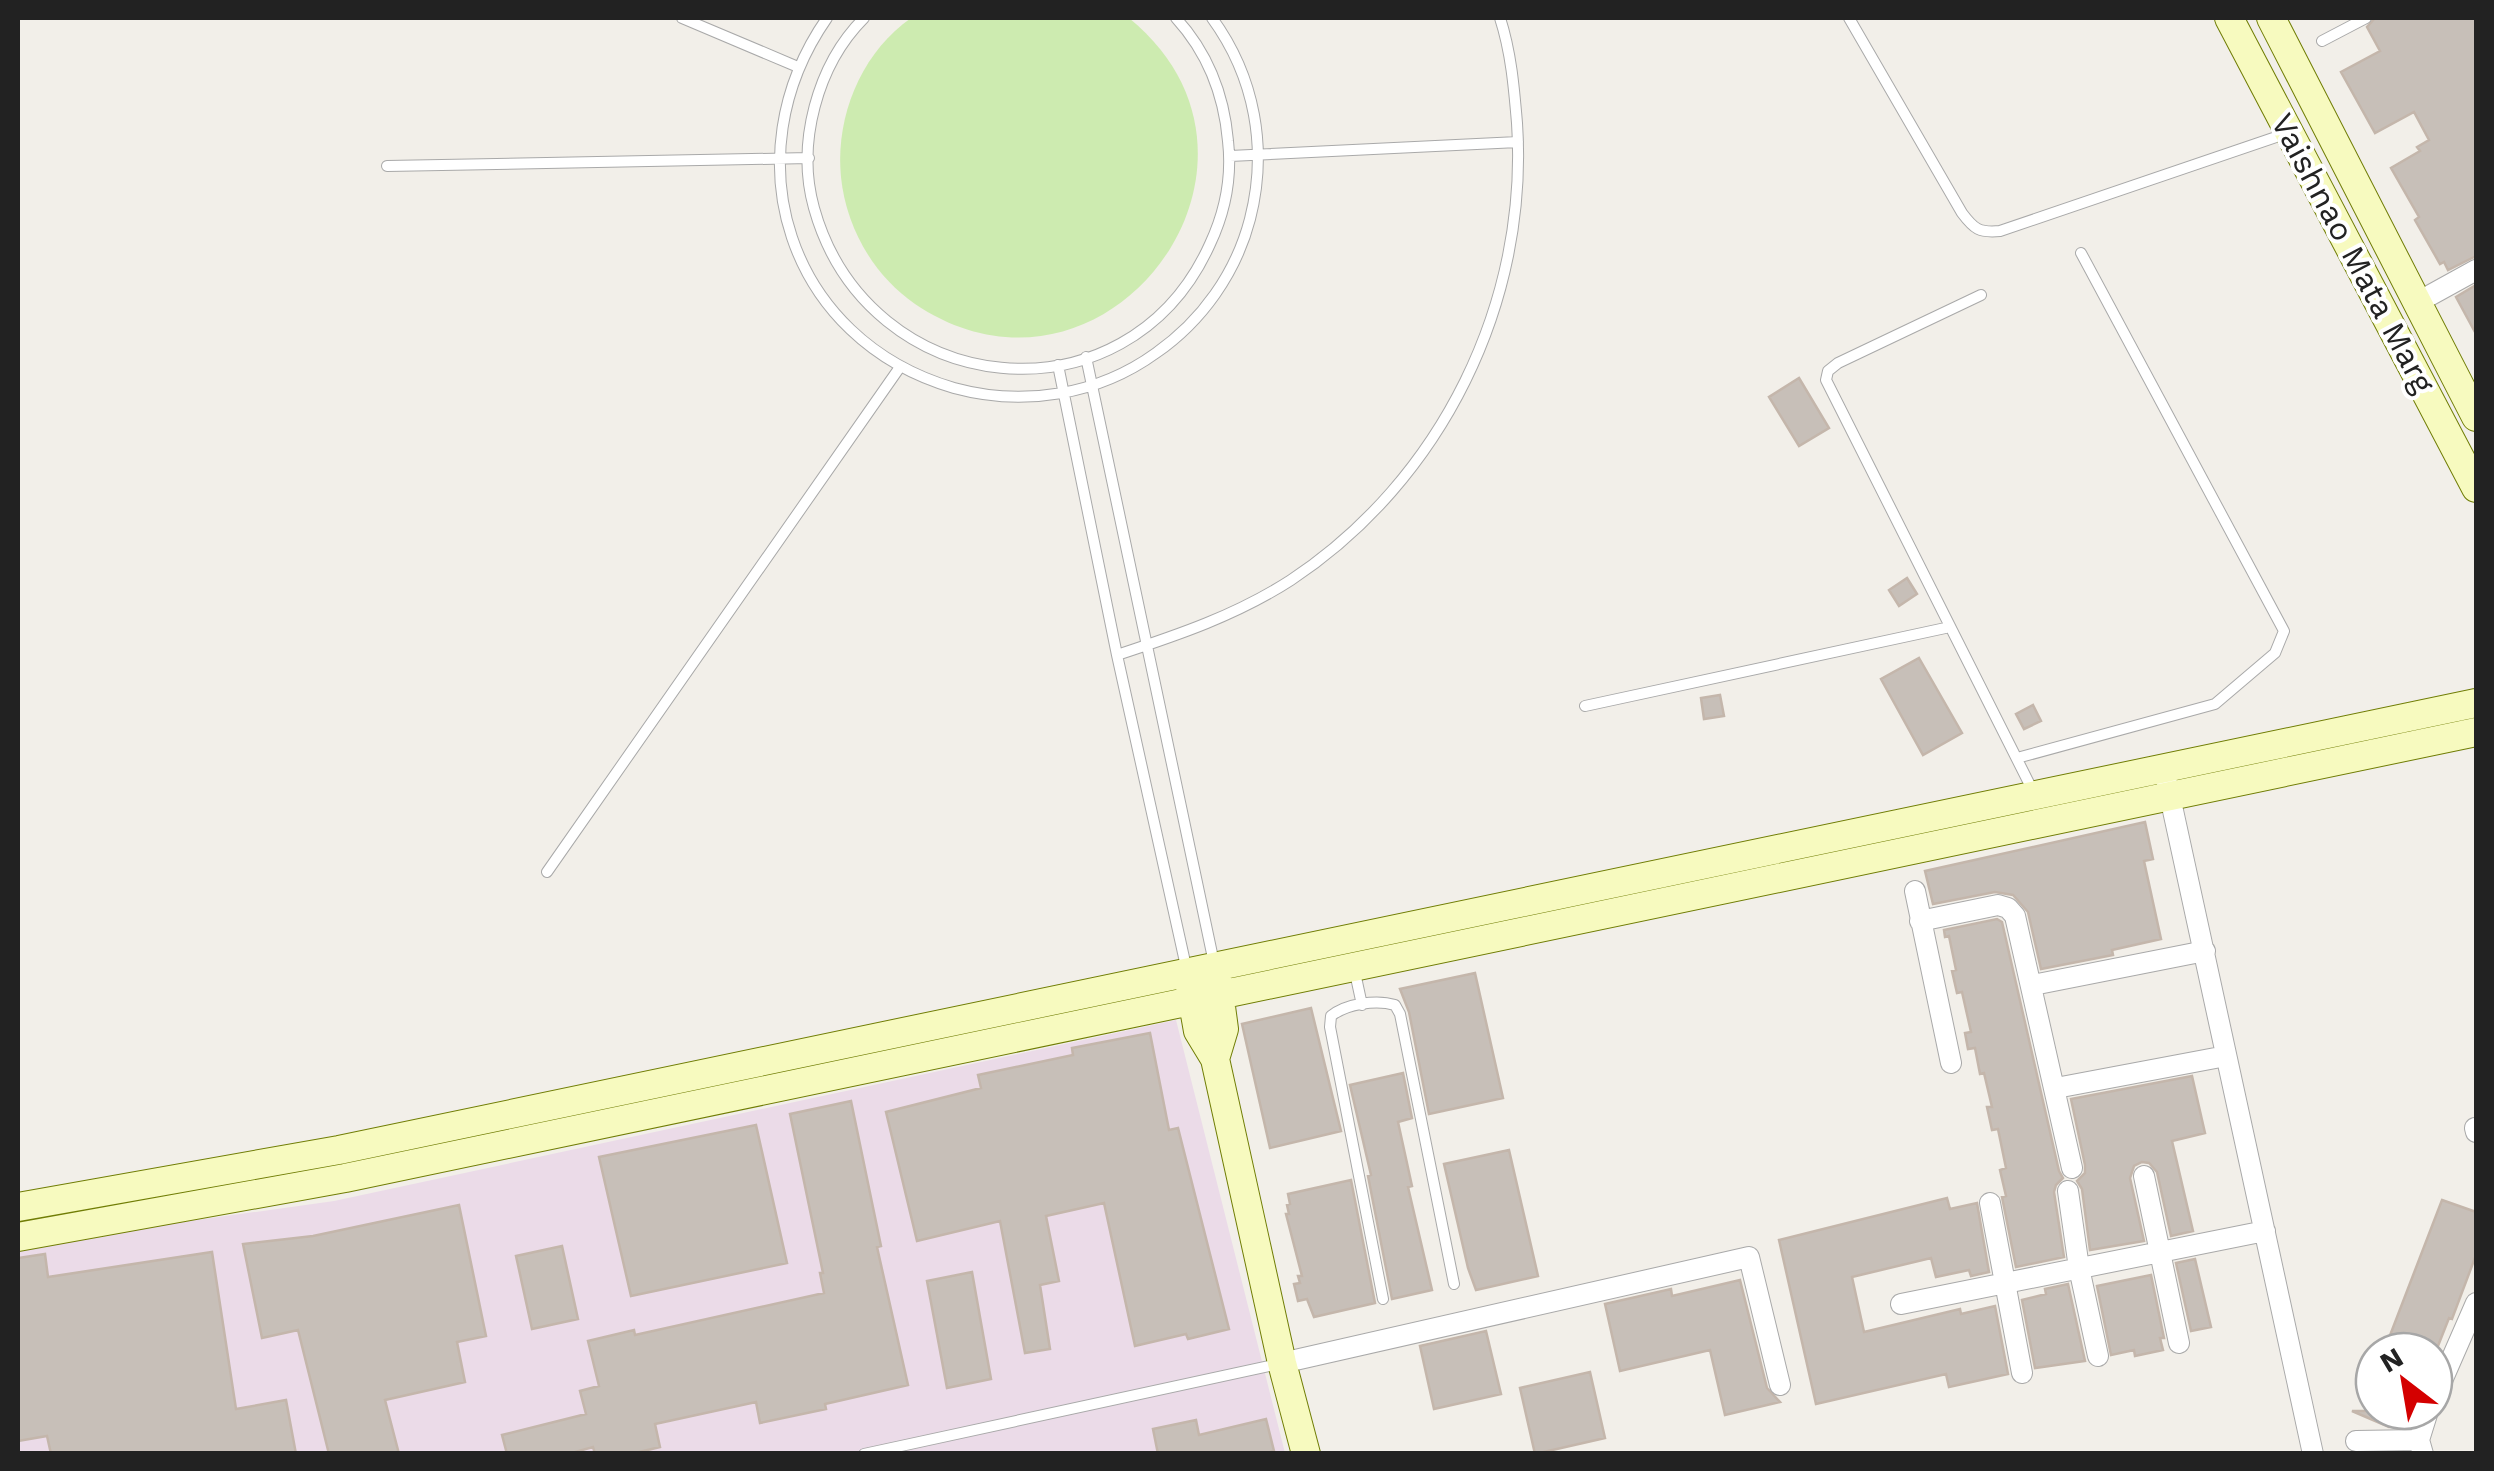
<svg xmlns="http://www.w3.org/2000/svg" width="2494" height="1471" font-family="'Work Sans',sans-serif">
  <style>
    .industrial { fill: #ebdbe8 }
    .grass { fill: #cdebb0 }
    .building { fill: #c7bfb8; stroke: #c4b6ab; stroke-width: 2.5 }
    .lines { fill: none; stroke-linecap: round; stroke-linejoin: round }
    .lane-casing { stroke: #a9a9a9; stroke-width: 12 }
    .street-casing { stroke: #a9a9a9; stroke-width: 22 }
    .secondary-casing { stroke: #707d05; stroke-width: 30 }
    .lane { stroke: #fff; stroke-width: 10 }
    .street { stroke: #fff; stroke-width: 20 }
    .secondary { stroke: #f7fabf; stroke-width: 28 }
    .labels { text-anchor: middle; stroke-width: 8; stroke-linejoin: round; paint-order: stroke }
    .street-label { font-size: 32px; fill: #222; stroke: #fff }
  </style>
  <rect width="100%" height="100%" fill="#f2efe9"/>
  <path class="industrial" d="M1176,1020L1285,1453H18V1245L334,1201Z"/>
  <path class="grass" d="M911,18H1129C1307,163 1105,432 915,304C873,275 846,227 841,177C835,117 861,53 911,18Z"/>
  <path class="building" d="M2375,18H2476V256L2448,270L2444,262L2440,264L2415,220L2419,217L2391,168L2420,151L2417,147L2429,140L2414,112L2375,133L2341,72L2380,51L2367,27Z
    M2476,285V334L2456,297Z
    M1799,378L1829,428L1799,446L1769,397Z
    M1907,578L1917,594L1899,606L1889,590Z
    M1919,658L1962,733L1923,755L1881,679Z
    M1720,695L1724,716L1704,719L1701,698Z
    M2033,705L2041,721L2024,729L2016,714Z
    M2145,822L2153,859L2144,861L2161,939L2112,950L2113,955L2041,969L2028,912L2013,895L1995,892L1933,904L1925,871Z
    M1997,919L2002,922L2059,1171L2063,1178L2056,1185L2054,1192L2064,1257L2016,1267L2002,1197L2006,1196L2000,1170L2006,1168L1998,1129L1992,1130L1987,1107H1992L1984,1073L1980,1074L1975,1048L1968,1049L1965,1033L1971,1032L1962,992L1957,993L1952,971L1956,970L1949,936L1945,937L1944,930Z
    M1475,973L1503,1098L1429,1114L1409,1012L1400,989Z
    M1311,1008L1341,1131L1270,1148L1242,1024Z
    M1150,1033L1169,1130L1178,1128L1229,1329L1188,1339L1186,1334L1135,1346L1104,1203L1046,1216L1059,1281L1040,1285L1050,1349L1025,1353L1000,1221L917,1241L886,1112L981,1088L978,1075L1073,1055L1072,1048Z
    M1403,1073L1412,1118L1398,1122L1412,1186L1408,1187L1432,1290L1392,1299L1368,1176L1371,1175L1350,1085Z
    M2192,1076L2205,1133L2172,1141L2193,1231L2171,1236L2157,1172L2149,1163L2142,1162L2134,1166L2130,1178L2144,1241L2090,1250L2082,1189L2077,1181L2085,1173V1165L2071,1099Z
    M851,1101L881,1246L877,1247L908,1385L825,1404L826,1409L760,1423L756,1402L655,1424L660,1447L631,1454H595L593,1447L568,1454H507L502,1435L586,1414L580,1391L599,1386L588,1341L634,1330L635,1335L824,1293L820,1273H823L790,1114Z
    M756,1125L787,1263L631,1296L599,1157Z
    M1509,1150L1538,1276L1476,1290L1468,1268L1444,1164Z
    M1351,1180L1375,1303L1314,1317L1307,1299L1298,1301L1294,1284L1300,1283L1298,1276H1302L1286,1214H1289L1287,1205L1290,1204L1288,1194Z
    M1947,1198L1950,1209L1977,1203L1989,1272L1971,1276L1969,1270L1936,1277L1931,1258L1852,1277L1864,1332L1960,1309L1961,1314L1995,1306L2008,1374L1949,1387L1946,1374L1816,1404L1779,1240Z
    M2442,1200L2476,1212V1255L2452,1319L2449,1318L2436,1351H2384Z
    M459,1205L486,1336L457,1342L465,1382L385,1400L399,1454H329L298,1330L262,1338L243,1244L313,1236Z
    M562,1246L578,1319L532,1329L516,1256Z
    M212,1252L236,1409L286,1400L296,1454H51L47,1436L18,1441V1258L45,1254L48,1277Z
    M2195,1259L2211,1327L2191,1331L2176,1263Z
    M972,1272L991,1379L947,1388L927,1281Z
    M2151,1275L2164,1338H2160L2163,1350L2135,1356L2134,1350L2111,1355L2097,1286Z
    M1740,1280L1767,1388L1780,1402L1725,1415L1710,1350L1620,1371L1605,1304L1671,1289L1672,1296Z
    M2068,1284L2085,1361L2035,1368L2022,1300L2046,1294L2045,1289Z
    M1486,1331L1501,1394L1434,1409L1420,1346Z
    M1590,1372L1605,1438L1535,1454L1520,1388Z
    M2352,1411H2414L2408,1426L2389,1427Z
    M1266,1419L1274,1451L1262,1454H1158L1153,1429L1196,1420L1199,1435Z"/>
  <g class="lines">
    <defs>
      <path id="lane" d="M682,18L798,67
        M827,18C730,157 788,340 954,388C1024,407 1098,395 1156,353C1202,321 1236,273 1250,219C1268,149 1255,77 1212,18
        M864,18C817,65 796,144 814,208C868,401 1127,429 1210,244C1225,212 1232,176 1228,141C1224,95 1207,52 1176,18
        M1849,18L1962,213C1974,229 1979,233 2000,231L2288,133
        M2322,41L2366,18
        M1230,156L1518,142
        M387,166L809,158
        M1981,295L1838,363L1828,371L1826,380L2034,793
        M1086,357L1214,963
        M1058,365L1117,655L1187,971
        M1117,655C1178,635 1237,615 1291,580C1442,480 1529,302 1517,123C1514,87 1511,52 1500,18
        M1585,706L1950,627
        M2017,758L2215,704L2275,653L2284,631L2081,253
        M547,872L900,367
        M1354,968L1362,1005
        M1383,1299L1330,1027L1331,1016C1346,1004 1376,999 1395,1005L1400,1014L1454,1284
        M864,1454L1278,1364"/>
      <path id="street" d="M2418,302L2476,270
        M2167,783L2313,1454
        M1915,891L1951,1063
        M1920,921L1998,905L2008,908L2015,916L2072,1168
        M2033,985L2205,951
        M2056,1088L2226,1056
        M2475,1128L2476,1132
        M2144,1176L2179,1343
        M2068,1191L2079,1268L2098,1356
        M1990,1203L2022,1373
        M1901,1304L2265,1231
        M1282,1363L1749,1257L1780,1385
        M2434,1399L2476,1303
        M2356,1441L2419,1440
        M2423,1454L2419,1440L2428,1411"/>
      <path id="secondary" d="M2229,18L2476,488
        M2271,18L2476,417
        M1190,986L1198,1031L1215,1059L1282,1363L1306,1454
        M1215,1059L1224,1029L1217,977
        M18,1207L339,1150L2476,703
        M18,1237L345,1178L2476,732"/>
    </defs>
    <use href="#lane" class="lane-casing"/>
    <use href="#street" class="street-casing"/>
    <use href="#secondary" class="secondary-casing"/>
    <use href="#lane" class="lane"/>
    <use href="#street" class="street"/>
    <use href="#secondary" class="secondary"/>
  </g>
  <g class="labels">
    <g class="street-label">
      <text transform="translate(2353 253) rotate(62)" y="11">Vaishnao Mata Marg</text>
    </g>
  </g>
  <rect width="2494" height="1471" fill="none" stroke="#222222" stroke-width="40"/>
  <g transform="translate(2404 1381) rotate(329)"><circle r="48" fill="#ffffff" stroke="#a7a7a7" stroke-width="2.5"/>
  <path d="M0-8L18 38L0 25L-18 38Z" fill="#d40000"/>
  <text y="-15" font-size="28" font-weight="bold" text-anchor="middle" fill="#222222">N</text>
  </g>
</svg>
